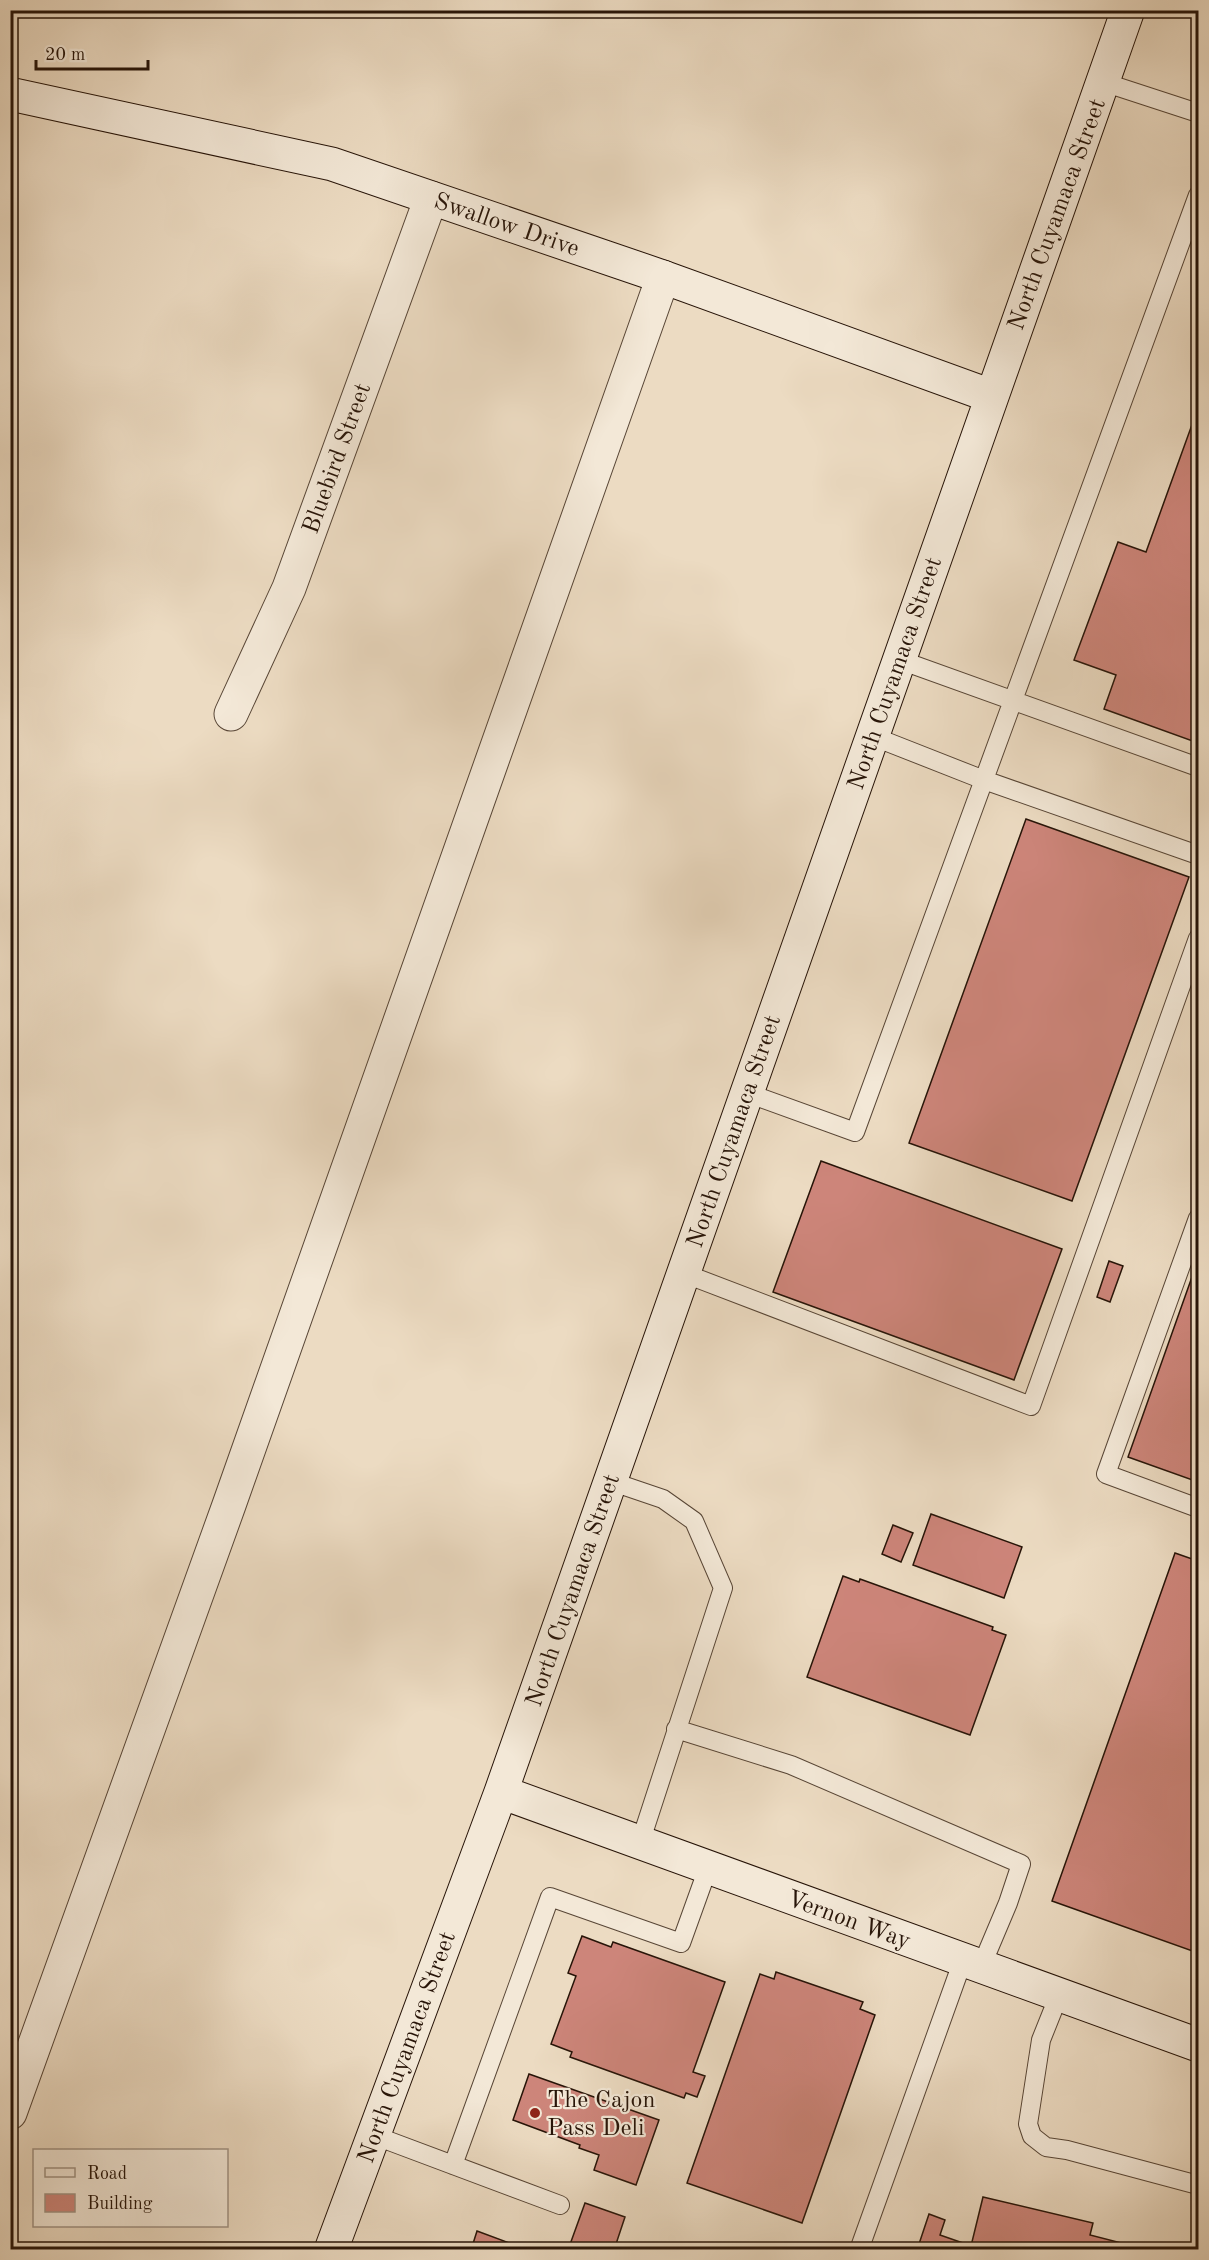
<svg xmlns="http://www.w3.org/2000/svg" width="1209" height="2260" font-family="'Old Standard TT',serif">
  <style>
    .building { fill: #cd857a; stroke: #271408; stroke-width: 1.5 }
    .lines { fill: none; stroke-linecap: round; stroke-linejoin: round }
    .lane-casing { stroke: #584636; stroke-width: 20 }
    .street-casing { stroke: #584636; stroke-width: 35 }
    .secondary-casing { stroke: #271408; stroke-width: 35 }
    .lane { stroke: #f3e8d7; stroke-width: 18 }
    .street { stroke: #f3e8d7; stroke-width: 33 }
    .secondary { stroke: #f3e8d7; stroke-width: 33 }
    .poi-dot { fill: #8f2418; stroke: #f3e8d7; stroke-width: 2 }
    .labels { text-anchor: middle; stroke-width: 4.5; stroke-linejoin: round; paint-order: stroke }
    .street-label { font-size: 24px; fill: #271408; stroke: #f3e8d7 }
    .poi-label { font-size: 24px; fill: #271408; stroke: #f3e8d7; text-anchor: start }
  </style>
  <rect width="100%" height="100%" fill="#ecdbc2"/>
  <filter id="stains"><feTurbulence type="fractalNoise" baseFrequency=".00333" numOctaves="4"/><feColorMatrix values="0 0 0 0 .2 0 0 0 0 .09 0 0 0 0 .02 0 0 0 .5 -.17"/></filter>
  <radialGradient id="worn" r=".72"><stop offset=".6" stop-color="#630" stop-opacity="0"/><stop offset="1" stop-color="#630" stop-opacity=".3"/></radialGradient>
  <path class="building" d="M1198,408V743L1104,709L1116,675L1074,660L1118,542L1146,552Z
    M1026,819L1189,877L1072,1201L909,1143Z
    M821,1161L1062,1249L1014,1380L773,1292Z
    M1198,1260V1482L1128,1457Z
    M1109,1261L1123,1266L1110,1302L1097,1297Z
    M931,1514L1022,1547L1004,1598L913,1565Z
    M893,1525L913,1533L901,1562L882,1554Z
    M1175,1553L1198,1561V1953L1052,1901Z
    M843,1576L859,1582L860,1579L993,1627L992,1630L1006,1635L970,1735L807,1677Z
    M582,1936L611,1947L613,1942L725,1982L693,2072L705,2076L697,2097L686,2093L684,2098L570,2057L572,2052L551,2044L576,1976L568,1973Z
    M776,1972L863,2002L860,2009L875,2015L802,2223L687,2183L760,1974L774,1979Z
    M529,2074L659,2120L636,2185L594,2170L599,2155L579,2148L580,2145L513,2120Z
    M983,2197L1093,2223L1090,2235L1141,2248V2250H970Z
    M585,2203L625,2217L614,2250H568Z
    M929,2214L945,2220L940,2235L963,2243L961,2250H917Z
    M477,2231L528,2250H471Z"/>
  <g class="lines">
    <defs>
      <path id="lane" d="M1103,82L1198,113
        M900,660L1198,767
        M872,736L984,780L1198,855
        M747,1093L855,1132L1198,195
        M1198,1218L1106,1474L1198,1508
        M683,1273L1031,1406L1198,938
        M610,1481L663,1499L694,1521L723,1588L640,1843
        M676,1729L791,1765L1021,1864L1008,1903L981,1967
        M1059,1995L1041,2040L1028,2124L1032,2136L1046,2147L1067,2150L1198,2185
        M373,2135L560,2205
        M453,2165L550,1897L681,1943L708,1868
        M859,2250L963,1960"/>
      <path id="street" d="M231,714L289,588L431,198
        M10,2113L229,1505L663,277"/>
      <path id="secondary" d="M10,94L332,164L663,277L991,396
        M501,1792L1198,2045
        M331,2250L501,1792L1128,10"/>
    </defs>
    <use href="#lane" class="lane-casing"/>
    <use href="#street" class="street-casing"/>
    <use href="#secondary" class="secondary-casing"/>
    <use href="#lane" class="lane"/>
    <use href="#street" class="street"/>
    <use href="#secondary" class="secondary"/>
  </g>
  <circle class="poi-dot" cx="535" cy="2113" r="6"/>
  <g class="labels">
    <g class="street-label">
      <text transform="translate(1056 214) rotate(-70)" y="8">North Cuyamaca Street</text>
      <text transform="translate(507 224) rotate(19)" y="8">Swallow Drive</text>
      <text transform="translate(336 458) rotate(-70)" y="8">Bluebird Street</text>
      <text transform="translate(894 673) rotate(-71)" y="8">North Cuyamaca Street</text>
      <text transform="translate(733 1131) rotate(-71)" y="8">North Cuyamaca Street</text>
      <text transform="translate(572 1590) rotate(-71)" y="8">North Cuyamaca Street</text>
      <text transform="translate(849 1919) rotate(20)" y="8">Vernon Way</text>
      <text transform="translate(406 2047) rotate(-70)" y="8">North Cuyamaca Street</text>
    </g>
    <g class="poi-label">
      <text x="547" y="2107">The Cajon<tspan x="547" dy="28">Pass Deli</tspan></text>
    </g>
  </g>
  <rect width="1209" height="2260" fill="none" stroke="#ecdbc2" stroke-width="36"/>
  <rect x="12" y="12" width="1185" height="2236" fill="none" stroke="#271408" stroke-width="3"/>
  <rect x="18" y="18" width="1173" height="2224" fill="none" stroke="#271408" stroke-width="1.5"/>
  <rect x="33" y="2149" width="195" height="78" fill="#f3e8d7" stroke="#a19384" stroke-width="1.5"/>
  <rect x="45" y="2168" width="30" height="9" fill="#f3e8d7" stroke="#a19384" stroke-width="1.5"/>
  <text x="87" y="2179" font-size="18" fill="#271408">Road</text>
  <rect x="45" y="2194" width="30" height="18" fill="#cd857a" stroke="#a19384" stroke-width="1.5"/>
  <text x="87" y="2209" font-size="18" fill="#271408">Building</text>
  <path d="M36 60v9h112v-9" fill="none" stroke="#271408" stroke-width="3"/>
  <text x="45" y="60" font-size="18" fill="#271408" stroke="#f3e8d7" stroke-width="4.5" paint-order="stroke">20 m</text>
  <rect width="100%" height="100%" filter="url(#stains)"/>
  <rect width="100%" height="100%" fill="url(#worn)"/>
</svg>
